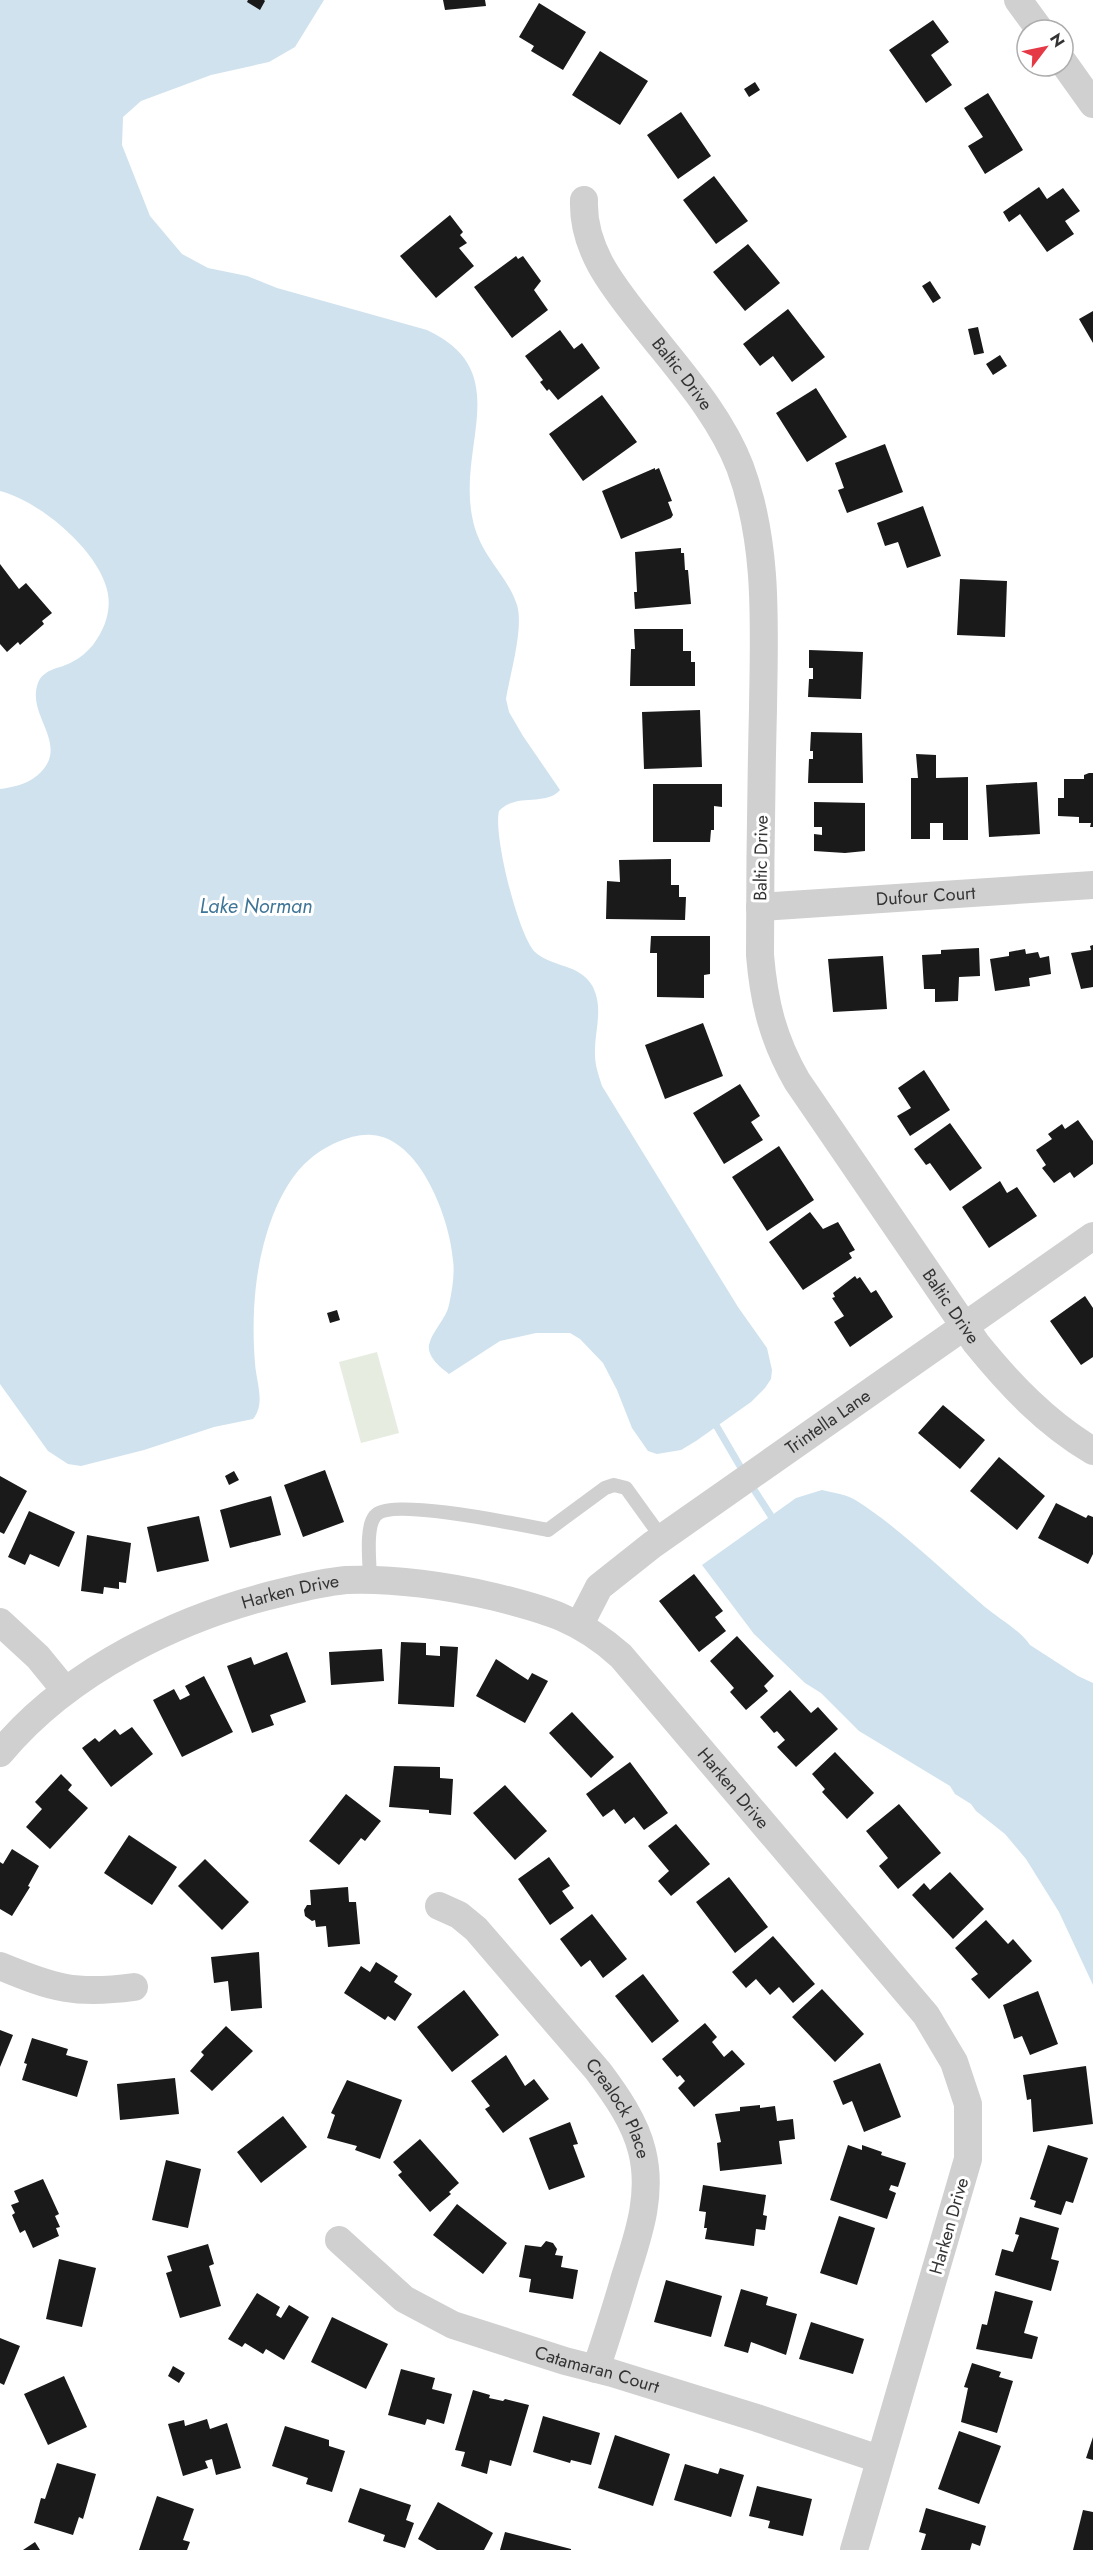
<svg xmlns="http://www.w3.org/2000/svg" width="1093" height="2550" font-family="Jost,sans-serif">
  <style>
    .green { fill: #e6ecdf }
    .water { fill: #cfe2ee }
    .lines { fill: none; stroke-linecap: round; stroke-linejoin: round }
    .stream { stroke: #cfe2ee; stroke-width: 7 }
    .building { fill: #1a1a1a }
    .lane { stroke: #d0d0d0; stroke-width: 14 }
    .street { stroke: #d0d0d0; stroke-width: 28 }
    .labels { text-anchor: middle; stroke-width: 6; stroke-linejoin: round; paint-order: stroke }
    .street-label { font-size: 18px; fill: #333; stroke: #fff }
    .water-label { font-size: 20px; font-style: italic; fill: #3f7597; stroke: #fff }
  </style>
  <rect width="100%" height="100%" fill="#fff"/>
  <path class="green" d="M377,1352L399,1433L361,1443L339,1362Z"/>
  <path class="water" d="M0,0H324L295,47L269,62L211,75L141,101L123,117L122,145L150,216L182,254L208,268L247,276L277,288L427,330C515,371 458,444 472,516C479,556 506,572 517,605C524,628 510,674 506,699L509,712L523,736L560,790C545,807 517,792 499,811C493,834 518,935 535,952C552,968 580,963 593,987C604,1010 594,1031 595,1055C595,1066 599,1076 602,1086L738,1307L767,1348L772,1370L771,1379L765,1388L751,1402L696,1441L681,1450L657,1454L648,1451L632,1428L617,1390L603,1363L580,1339L570,1333H536L500,1341L449,1374C441,1368 427,1357 429,1345C432,1331 446,1319 449,1305C452,1291 455,1274 453,1260C450,1219 420,1138 372,1135C352,1133 325,1146 310,1159C293,1173 281,1195 273,1215C255,1261 251,1314 255,1363C256,1381 266,1404 253,1419L214,1427L144,1450L81,1466L68,1464L48,1451L0,1384V789C15,787 31,783 41,772C69,743 26,715 38,683C44,668 60,669 72,662C80,658 87,652 93,645C104,630 111,613 108,594C101,552 40,501 0,491Z
    M822,1490C833,1493 847,1494 857,1501C902,1530 944,1572 985,1607C998,1618 1021,1631 1030,1645L1078,1676L1093,1683V1985L1059,1912L1026,1859L1005,1834L976,1811L971,1804L955,1794L950,1786L859,1731L821,1693L805,1683L754,1634L702,1565L796,1498Z"/>
  <g class="lines">
    <path class="stream" d="M713,1420L744,1473
      M751,1485L771,1516L777,1522"/>
  </g>
  <path class="building" d="M248,0H264L265,1L260,10L247,2Z
    M443,0H485L486,6L445,10Z
    M539,3L586,32L563,70L531,51L534,46L519,37Z
    M933,20L949,42L931,55L952,85L926,103L889,50Z
    M600,51L648,81L620,125L572,95Z
    M755,82L760,90L749,97L744,89Z
    M988,93L1023,150L985,174L968,146L983,137L964,108Z
    M681,112L711,156L678,179L647,135Z
    M714,176L748,221L716,244L683,200Z
    M1039,187L1047,199L1063,188L1080,211L1065,221L1074,234L1047,252L1020,214L1009,222L1003,212Z
    M450,215L463,232L460,235L467,243L459,248L474,266L436,298L400,256Z
    M748,244L780,283L745,311L713,272Z
    M516,256L518,259L523,256L541,281L534,290L548,310L512,338L474,287Z
    M930,281L941,298L933,303L922,286Z
    M788,309L825,357L792,382L773,356L760,366L743,344Z
    M1093,311V343L1079,319Z
    M978,327L984,353L974,355L968,329Z
    M560,330L574,349L582,343L600,368L558,400L549,389L547,391L540,382L543,380L525,356Z
    M1000,355L1007,366L993,375L986,364Z
    M816,388L847,437L807,462L776,413Z
    M602,395L637,442L583,481L549,434Z
    M885,444L903,492L847,513L838,490L844,488L835,463Z
    M655,468V470L659,468L672,501L668,502L673,515L671,518L621,539L602,491Z
    M923,506L941,556L907,568L898,542L885,546L877,523Z
    M681,548V553H684L685,570H688L691,604L635,609L634,592H637L635,552Z
    M0,564L19,589L26,583L52,613L42,621L44,624L20,645L18,642L7,652L0,644Z
    M960,579L1007,581L1005,637L957,635Z
    M634,629H683V651H691V662H695V686H630L631,649H635Z
    M809,650L863,652L861,699L808,697L809,679H813V668H809Z
    M700,710L702,767L644,769L642,712Z
    M811,732L862,733L863,783H808L809,759H813V751H810Z
    M916,754L936,755V778L968,777V840H943V823H930V839H911V778H918Z
    M1089,773H1093V827H1090L1091,823H1079V817L1058,816V798H1064V779H1084V775Z
    M1037,782L1040,834L989,837L986,785Z
    M653,784H722V807L714,806V830H711L710,842H653Z
    M814,802L865,803V851L845,853L814,851V834L822,835V827H814Z
    M671,859V885H679V897H686L685,920L606,919L607,881L620,882L619,860Z
    M651,936H710V974L704,975V998L657,997V953H650Z
    M1093,945V987L1081,989L1071,953L1091,950L1090,946Z
    M979,948L980,976L959,977L958,1001L935,1002V989H924L922,955L941,954V950Z
    M1025,949L1026,954L1038,952L1040,958L1049,956L1051,974L1029,978L1030,986L995,991L990,959L1009,956V952Z
    M883,956L887,1009L833,1012L828,959Z
    M703,1023L723,1076L665,1099L645,1045Z
    M924,1070L950,1110L910,1136L897,1116L911,1108L898,1088Z
    M740,1084L760,1116L751,1122L763,1140L724,1164L693,1113Z
    M1078,1120L1093,1141V1164L1074,1178L1070,1172L1054,1183L1042,1168L1046,1165L1036,1150L1052,1139L1048,1134L1062,1124L1065,1129Z
    M950,1123L982,1168L950,1191L930,1163L926,1165L914,1149Z
    M779,1146L814,1200L767,1231L732,1177Z
    M1000,1181L1007,1193L1017,1187L1037,1216L989,1248L962,1207Z
    M810,1212L823,1229L838,1222L855,1250L849,1253L852,1258L803,1290L769,1242Z
    M855,1276L857,1279L860,1277L871,1293L876,1290L893,1317L850,1347L834,1322L844,1316L832,1298L835,1297L833,1293Z
    M1085,1296L1093,1308V1357L1081,1365L1050,1321Z
    M337,1310L340,1320L330,1323L327,1313Z
    M943,1405L985,1440L960,1469L918,1433Z
    M999,1457L1045,1496L1017,1530L970,1491Z
    M325,1470L344,1522L303,1537L284,1485Z
    M234,1471L239,1480L229,1485L225,1476Z
    M0,1476L27,1491L4,1534L0,1532Z
    M271,1496L281,1535L230,1548L220,1510Z
    M1056,1503L1086,1518L1088,1515L1093,1517V1554L1088,1564L1038,1538Z
    M29,1511L75,1532L59,1567L30,1554L25,1565L8,1557Z
    M199,1516L209,1561L157,1572L147,1527Z
    M87,1535L131,1543L126,1583L119,1582V1589L104,1587L103,1594L81,1591Z
    M694,1574L723,1611L715,1617L726,1631L699,1652L659,1601Z
    M737,1636L774,1676L764,1686L768,1691L746,1710L730,1692L734,1688L710,1661Z
    M401,1642L426,1643V1655L440,1656V1646L458,1647L454,1707L398,1704Z
    M382,1649L384,1681L331,1685L329,1652Z
    M287,1652L306,1702L270,1715L274,1725L252,1733L227,1666L251,1657L254,1665Z
    M496,1659L528,1680L532,1673L548,1681L525,1723L476,1696Z
    M204,1676L233,1732L182,1757L153,1700L174,1689L180,1700L190,1695L185,1686Z
    M790,1690L811,1713L818,1707L838,1729L796,1767L777,1747L785,1740L777,1731L774,1733L760,1717Z
    M572,1712L614,1757L591,1778L549,1733Z
    M132,1727L153,1754L111,1787L82,1748L95,1738L99,1742L115,1729L120,1735Z
    M835,1752L874,1793L847,1819L822,1792L825,1789L812,1774Z
    M630,1762L668,1813L644,1830L634,1817L625,1824L614,1809L603,1817L586,1794Z
    M394,1766L440,1767V1778L453,1779L451,1815L429,1813V1810L389,1807Z
    M61,1774L72,1785L68,1790L88,1808L50,1849L26,1827L42,1809L35,1802Z
    M505,1785L547,1831L515,1860L473,1813Z
    M346,1794L381,1821L365,1841L361,1838L339,1865L309,1841Z
    M899,1804L941,1853L898,1889L879,1866L888,1858L866,1831Z
    M676,1824L710,1864L671,1896L658,1881L669,1871L648,1846Z
    M129,1835L177,1867L152,1905L104,1873Z
    M12,1849L39,1866L28,1886L30,1887L12,1916L0,1909V1862L3,1864Z
    M549,1857L570,1886L562,1891L574,1908L550,1925L518,1879Z
    M205,1859L249,1902L222,1930L178,1886Z
    M950,1872L984,1909L953,1939L912,1895L924,1883L930,1890Z
    M729,1877L768,1927L735,1953L696,1902Z
    M348,1887L349,1902H356L360,1944L328,1947L326,1926L316,1927L315,1920L312,1921L305,1916L304,1910L307,1905H311L310,1890Z
    M592,1914L627,1959L603,1978L590,1960L581,1967L560,1939Z
    M986,1920L1008,1944L1013,1939L1032,1961L989,1999L971,1979L978,1974L955,1948Z
    M773,1936L815,1984L793,2003L779,1987L770,1995L756,1979L746,1988L732,1972Z
    M259,1952L262,2008L231,2011L228,1981L214,1983L211,1957Z
    M376,1962L398,1976L394,1982L412,1994L395,2021L388,2016L385,2020L344,1993L361,1966L370,1972Z
    M643,1974L679,2021L652,2043L615,1996Z
    M822,1989L864,2034L835,2062L792,2017Z
    M464,1990L499,2035L452,2072L417,2027Z
    M1038,1991L1058,2044L1030,2055L1022,2036L1014,2039L1003,2005Z
    M705,2023L717,2037L712,2042L724,2057L732,2050L745,2064L694,2107L678,2088L685,2081L680,2075L677,2077L662,2059Z
    M226,2026L253,2051L212,2091L190,2071L204,2055L201,2052Z
    M0,2030L13,2035L0,2067Z
    M32,2038L68,2049L66,2055L88,2061L77,2097L22,2080L27,2064L24,2063Z
    M506,2055L525,2086L534,2079L549,2099L503,2133L485,2109L490,2106L471,2081Z
    M880,2063L901,2117L864,2132L852,2101L843,2105L833,2081Z
    M1086,2066L1093,2124L1033,2132L1031,2099L1027,2100L1023,2075Z
    M175,2078L179,2114L120,2120L117,2084Z
    M347,2080L402,2100L380,2159L355,2150L357,2146L327,2138L335,2115L331,2113Z
    M760,2105V2108L775,2106L777,2121L793,2119L795,2139L779,2141L782,2164L720,2171L717,2143L721,2142L715,2114L740,2111V2107Z
    M283,2116L307,2147L261,2183L237,2152Z
    M570,2122L578,2144L573,2145L585,2177L549,2190L529,2138Z
    M420,2139L459,2183L449,2192L451,2194L430,2212L398,2175L402,2172L393,2162Z
    M848,2145L862,2150V2145L882,2152L881,2155L906,2163L898,2187L891,2185L889,2190L896,2193L887,2219L830,2200Z
    M1048,2145L1088,2158L1073,2203L1066,2201L1061,2215L1034,2207L1036,2201L1030,2199Z
    M166,2160L201,2169L188,2228L152,2220Z
    M43,2179L59,2214L55,2216L60,2227L56,2228L59,2236L33,2248L25,2230L20,2233L12,2215L15,2213L11,2205L19,2202L14,2191Z
    M703,2185L766,2195L763,2215L767,2216L765,2230L756,2229L754,2246L705,2239L707,2228H704L706,2212L699,2211Z
    M457,2204L507,2243L483,2274L433,2235Z
    M839,2216L875,2228L857,2285L820,2273Z
    M1020,2217L1059,2228L1051,2259L1059,2261L1051,2291L995,2275L1002,2249L1013,2252L1019,2235L1015,2234Z
    M546,2241L553,2243L557,2249L555,2255L563,2256L561,2267L578,2270L573,2299L529,2292L531,2279L519,2277L525,2245L541,2247Z
    M208,2244L214,2264L209,2266L221,2306L180,2318L166,2273L172,2271L167,2256Z
    M59,2259L96,2268L82,2327L46,2319Z
    M666,2280L722,2296L711,2337L654,2322Z
    M741,2289L768,2297L766,2305L797,2314L786,2355L751,2342L748,2353L724,2346Z
    M995,2291L1033,2301L1024,2333L1038,2337L1032,2359L976,2349L982,2324L987,2325Z
    M257,2293L280,2307L276,2315L281,2318L289,2305L309,2317L284,2360L266,2349L263,2354L245,2343L242,2347L228,2339Z
    M332,2317L388,2344L366,2389L311,2362Z
    M811,2322L864,2339L853,2374L799,2359Z
    M0,2338L20,2346L4,2385L0,2383Z
    M972,2363L1001,2372L999,2377L1013,2381L997,2433L961,2422L968,2388L964,2387Z
    M173,2366L185,2373L179,2383L168,2376Z
    M401,2369L435,2378L432,2389L452,2394L444,2424L427,2419L425,2425L388,2415Z
    M64,2376L87,2427L48,2445L24,2394Z
    M473,2390L490,2395L489,2398L503,2401L505,2399L529,2405L511,2466L490,2460L487,2474L461,2466L465,2452L455,2450Z
    M543,2416L600,2433L591,2465L571,2460L570,2463L533,2452Z
    M207,2419L210,2429L227,2423L241,2468L216,2475L212,2459L205,2461L208,2468L183,2476L168,2424L184,2420L185,2426Z
    M285,2426L329,2440V2446L345,2451L332,2492L306,2484L308,2478L272,2466Z
    M959,2431L1001,2446L979,2504L938,2489Z
    M615,2435L670,2454L653,2506L598,2488Z
    M1093,2437V2460L1086,2458Z
    M57,2463L96,2474L83,2519L79,2517L73,2535L34,2523L41,2498L45,2499Z
    M685,2464L718,2474L720,2468L744,2475L731,2517L674,2500Z
    M757,2486L812,2499L803,2536L768,2528L770,2521L749,2516Z
    M360,2488L411,2505L406,2520L414,2523L405,2548L383,2541L385,2535L348,2522Z
    M157,2496L194,2509L183,2540L190,2542L187,2550H139Z
    M438,2502L493,2533L484,2550H437L418,2539Z
    M926,2508L986,2526L980,2546L972,2543L970,2550H921L926,2534L919,2532Z
    M1083,2510L1093,2512V2550H1073Z
    M505,2532L571,2549V2550H500Z
    M35,2542L40,2550H23Z"/>
  <g class="lines">
    <path class="lane" d="M370,1580C370,1564 365,1528 375,1516C390,1497 521,1525 548,1530L605,1488L614,1485L626,1488L662,1538"/>
    <g class="street">
      <path d="M1018,0L1040,30"/>
      <path d="M1063,62L1093,104"/>
      <path id="s1" d="M584,200C582,251 616,290 646,328C680,371 720,415 740,467C769,545 764,628 763,709C761,791 760,873 760,955C764,1003 773,1039 797,1081L976,1343C1010,1385 1046,1423 1093,1451"/>
      <path id="s2" d="M760,907L1093,885"/>
      <path d="M0,1622L38,1657L65,1690"/>
      <path id="s3" d="M580,1624L599,1587L652,1545L1093,1236"/>
      <path id="s4" d="M0,1753C69,1670 181,1616 284,1592C304,1587 326,1582 346,1580C393,1578 449,1586 495,1597C547,1610 580,1619 621,1656L926,2015L954,2062L968,2104V2159L854,2550"/>
      <path id="s5" d="M439,1906L459,1915L476,1929L598,2071C616,2095 635,2122 642,2151C653,2195 638,2236 625,2277C616,2308 606,2339 596,2369"/>
      <path d="M0,1966C53,1988 75,1995 134,1987"/>
      <path id="s6" d="M339,2240L404,2299L453,2325L565,2361L612,2373L757,2418L879,2459"/>
    </g>
  </g>
  <g class="labels">
    <g class="street-label">
      <text dy="6" stroke="none"><textPath href="#s1" startOffset="204">Baltic Drive</textPath></text>
      <text transform="translate(761 858) rotate(-89)" y="6">Baltic Drive</text>
      <text dy="6" stroke="none"><textPath href="#s2" startOffset="166">Dufour Court</textPath></text>
      <text dy="6" stroke="none"><textPath href="#s1" startOffset="1210">Baltic Drive</textPath></text>
      <text dy="6" stroke="none"><textPath href="#s3" startOffset="324">Trintella Lane</textPath></text>
      <text dy="6" stroke="none"><textPath href="#s4" startOffset="338">Harken Drive</textPath></text>
      <text dy="6" stroke="none"><textPath href="#s4" startOffset="860">Harken Drive</textPath></text>
      <text dy="6" stroke="none"><textPath href="#s5" startOffset="274">Crealock Place</textPath></text>
      <text transform="translate(949 2226) rotate(-74)" y="6">Harken Drive</text>
      <text dy="6" stroke="none"><textPath href="#s6" startOffset="294">Catamaran Court</textPath></text>
    </g>
    <g class="water-label">
      <text x="256" y="913">Lake Norman</text>
    </g>
  </g>
  <g transform="translate(1045 48) rotate(58)"><circle r="28" fill="#ffffff" stroke="#adadad" stroke-width="1.5"/>
  <path d="M0-4.5L10 22L0 15L-10 22Z" fill="#e63946"/>
  <text y="-9" font-size="16" font-weight="bold" text-anchor="middle" fill="#333333">N</text>
  </g>
</svg>
